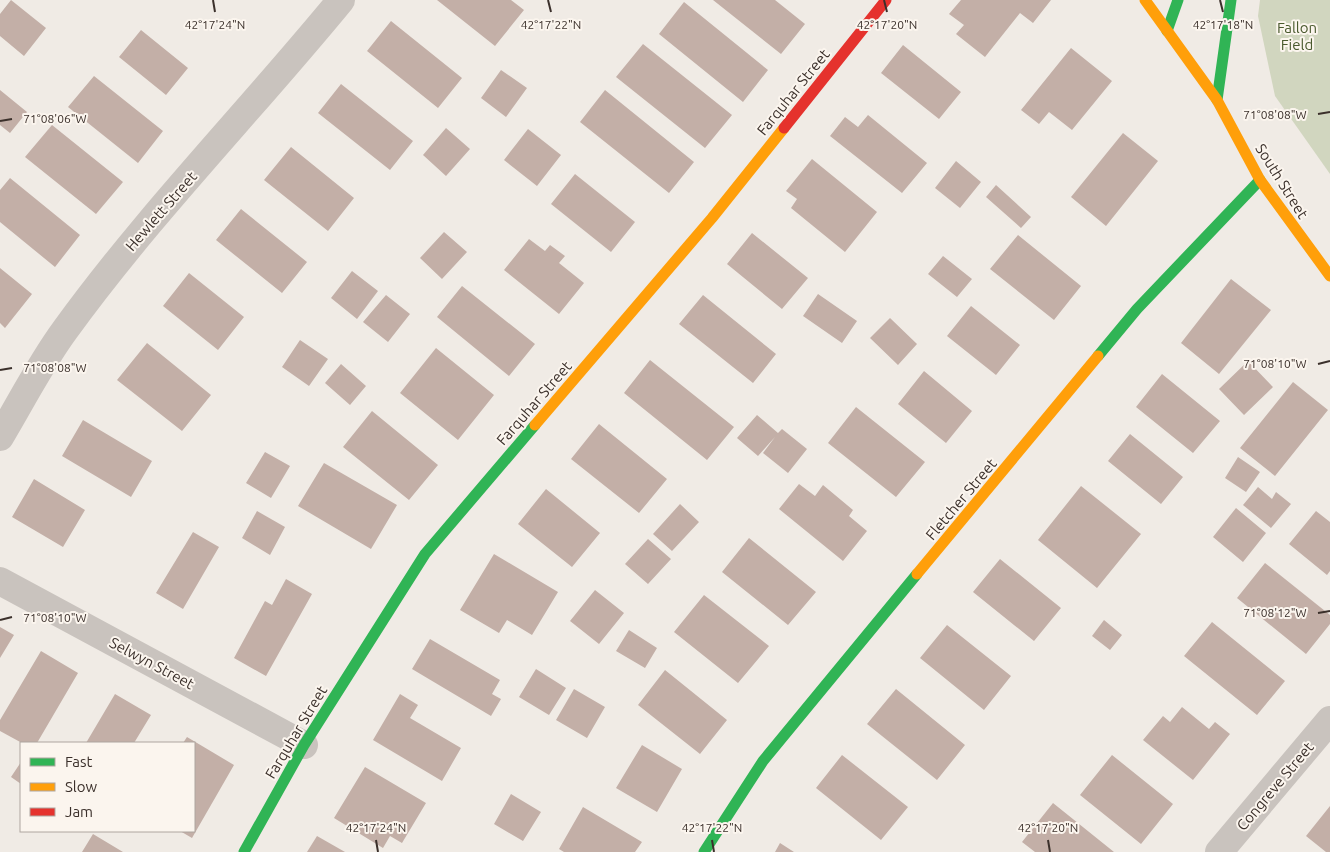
<svg xmlns="http://www.w3.org/2000/svg" width="1330" height="852" font-family="Ubuntu,sans-serif">
	<rect width="100%" height="100%" fill="#f0ebe5"/>
	<!-- green -->
	<path fill="#d1d6bf" d="M1260,0H1330V174L1275,96L1258,16Z"/>
	<!-- building -->
	<path fill="#c3afa7" d="M11,0L46,28L24,56L0,36V14Z
		M437,0H511L524,10L495,46Z
		M713,0H775L805,24L781,54Z
		M961,0H1051L1033,23L1020,13L985,57L956,34L964,25L949,14Z
		M684,2L768,70L743,102L659,34Z
		M391,21L462,78L438,108L367,51Z
		M141,30L188,68L166,95L119,57Z
		M643,44L732,115L705,148L616,77Z
		M903,45L961,92L939,119L881,73Z
		M1071,48L1112,81L1072,130L1049,112L1039,124L1021,110Z
		M501,70L527,88L506,117L481,98Z
		M94,76L163,131L138,163L68,107Z
		M341,84L413,141L390,170L318,113Z
		M0,90L27,112L10,133L0,125Z
		M605,90L694,162L669,193L580,122Z
		M868,115L927,163L902,193L830,136L845,117L858,127Z
		M52,125L123,182L96,214L25,157Z
		M446,128L470,149L446,176L423,155Z
		M528,129L561,155L537,186L504,160Z
		M1123,133L1158,161L1106,226L1071,197Z
		M291,147L354,198L328,231L264,180Z
		M812,159L877,212L845,252L791,208L797,199L786,191Z
		M956,161L981,182L960,208L935,188Z
		M575,174L635,222L611,252L551,204Z
		M10,178L80,235L55,267L0,222V190Z
		M996,185L1031,217L1021,228L986,197Z
		M241,209L307,262L282,293L216,240Z
		M444,232L467,252L442,279L420,258Z
		M752,233L808,278L782,309L727,264Z
		M1018,235L1081,286L1054,320L990,269Z
		M529,239L545,251L550,245L565,256L559,263L584,283L559,314L504,270Z
		M943,256L972,279L957,297L928,274Z
		M0,268L32,294L5,328L0,323Z
		M352,271L378,291L357,319L331,298Z
		M189,273L244,317L218,350L163,306Z
		M1231,279L1271,310L1219,374L1181,343Z
		M462,286L535,344L509,376L437,317Z
		M818,294L857,321L842,343L803,316Z
		M386,295L410,314L388,342L363,322Z
		M703,295L776,354L753,383L679,324Z
		M971,306L1020,345L996,375L947,336Z
		M890,318L917,344L898,365L870,338Z
		M300,340L328,359L309,386L282,367Z
		M147,343L211,395L182,431L117,380Z
		M436,348L494,395L458,440L400,393Z
		M650,360L734,427L707,460L624,393Z
		M1248,361L1273,387L1244,415L1219,389Z
		M341,364L366,386L350,405L325,383Z
		M924,371L972,411L946,443L898,404Z
		M1162,374L1220,421L1193,453L1136,407Z
		M1293,382L1328,410L1275,476L1240,448Z
		M856,407L925,462L896,497L828,443Z
		M372,411L438,465L409,500L343,447Z
		M757,415L778,433L782,429L807,449L788,473L763,453L775,437L758,456L737,438Z
		M83,420L152,461L131,497L62,456Z
		M599,424L667,479L639,513L571,459Z
		M1130,434L1183,477L1161,504L1108,461Z
		M265,452L290,466L271,498L246,483Z
		M1238,457L1260,472L1246,492L1225,478Z
		M324,463L397,505L371,549L298,506Z
		M34,479L85,510L63,547L12,517Z
		M799,484L815,496L823,485L853,510L849,516L867,531L843,561L779,509Z
		M1081,486L1141,534L1097,588L1038,540Z
		M1258,487L1272,499L1276,492L1291,504L1271,528L1243,505Z
		M546,489L600,533L572,567L518,524Z
		M680,504L699,522L672,551L653,534Z
		M1236,508L1266,533L1243,562L1213,537Z
		M257,511L285,527L270,555L242,538Z
		M1316,511L1330,522V571L1327,575L1289,544Z
		M193,532L219,547L183,609L156,593Z
		M749,538L816,592L788,625L722,572Z
		M648,539L671,559L648,584L625,564Z
		M494,554L558,592L532,635L507,620L499,633L460,610Z
		M1000,559L1061,608L1034,641L973,592Z
		M1265,563L1330,615V624L1306,654L1237,598Z
		M286,579L312,594L266,676L234,658L265,601L272,605Z
		M595,590L624,613L599,644L570,621Z
		M704,595L769,646L738,683L674,632Z
		M1104,620L1122,635L1110,650L1092,636Z
		M1212,622L1285,681L1257,715L1184,656Z
		M947,625L1011,676L984,710L920,658Z
		M0,627L14,635L0,658Z
		M629,630L657,648L645,668L616,651Z
		M430,639L500,680L492,694L501,699L491,716L412,669Z
		M41,651L78,673L37,743H22L0,731V720Z
		M536,669L566,688L549,715L519,697Z
		M665,670L727,720L700,754L638,705Z
		M574,689L605,707L587,738L556,720Z
		M896,689L965,745L937,780L867,724Z
		M115,694L151,715L134,743H86Z
		M400,694L418,705L410,718L461,748L442,781L373,740Z
		M1182,707L1209,729L1215,722L1230,734L1193,780L1143,740L1163,716L1170,722Z
		M187,737L234,765L192,838L180,831H194V743H183Z
		M642,745L682,769L657,812L616,788Z
		M842,755L908,807L881,840L816,788Z
		M1112,755L1173,804L1141,844L1080,795Z
		M21,762V784L11,777Z
		M365,767L426,803L402,843L390,836L383,848L334,818Z
		M511,794L541,812L523,841L494,824Z
		M1053,803L1114,852H1035L1022,842Z
		M1330,806V852H1326L1306,836Z
		M583,807L642,842L635,852H564L559,849Z
		M93,834L123,852H82Z
		M317,836L345,852H307Z
		M780,843L794,852H775Z"/>
	<g fill="none" stroke-linecap="round" stroke-linejoin="round">
		<!-- street -->
		<path stroke="#c9c3be" stroke-width="28" d="M0,437C21,402 40,364 65,330C149,214 250,111 341,0
			M0,581L304,745
			M1219,852L1330,720"/>
		<!-- fast -->
		<path stroke="#30b455" stroke-width="11" d="M1167,31L1178,0
			M1217,100L1231,0
			M1098,356L1137,309L1260,180
			M244,852L304,745L425,554L535,425
			M704,852L763,761L917,574"/>
		<!-- slow -->
		<path stroke="#ff9f0a" stroke-width="11" d="M1145,0L1217,100L1260,180L1330,276
			M535,425L712,218L784,128
			M917,574L1098,356"/>
		<!-- jam -->
		<path stroke="#e5322d" stroke-width="11" d="M784,128L886,0"/>
	</g>
	<!-- ticks -->
	<path fill="none" stroke="#3b302b" stroke-width="2" d="M213,0L215,12M548,0L551,12M884,0L887,12M1220,0L1223,12M1318,114L1330,112M0,121L12,119M1318,364L1330,361M0,370L12,368M1318,613L1330,611M0,620L12,617M376,840L378,852M712,840L714,852M1048,840L1050,852"/>
	<g text-anchor="middle" dominant-baseline="central" stroke-width="4" stroke-linejoin="round" paint-order="stroke">
		<!-- park labels -->
		<g font-size="15" fill="#4a5a2e" stroke="#fbf5ee">
			<text x="1297" y="27">Fallon<tspan x="1297" dy="17">Field</tspan></text>
		</g>
		<!-- street labels -->
		<g font-size="15" fill="#3b302b" stroke="#fbf5ee">
			<text transform="translate(793 92) rotate(-51)">Farquhar Street</text>
			<text transform="translate(1282 181) rotate(58)">South Street</text>
			<text transform="translate(161 211) rotate(-49)">Hewlett Street</text>
			<text transform="translate(534 403) rotate(-49)">Farquhar Street</text>
			<text transform="translate(961 499) rotate(-50)">Fletcher Street</text>
			<text transform="translate(152 663) rotate(28)">Selwyn Street</text>
			<text transform="translate(296 732) rotate(-59)">Farquhar Street</text>
			<text transform="translate(1275 786) rotate(-50)">Congreve Street</text>
		</g>
	</g>
	<g font-size="12" text-anchor="middle" fill="#3b302b" stroke="#fbf5ee" stroke-width="4" stroke-linejoin="round" paint-order="stroke">
		<text x="215" y="29">42°17'24"N</text>
		<text x="551" y="29">42°17'22"N</text>
		<text x="887" y="29">42°17'20"N</text>
		<text x="1223" y="29">42°17'18"N</text>
		<text x="1275" y="119">71°08'08"W</text>
		<text x="55" y="123">71°08'06"W</text>
		<text x="1275" y="368">71°08'10"W</text>
		<text x="55" y="372">71°08'08"W</text>
		<text x="1275" y="617">71°08'12"W</text>
		<text x="55" y="622">71°08'10"W</text>
		<text x="376" y="832">42°17'24"N</text>
		<text x="712" y="832">42°17'22"N</text>
		<text x="1048" y="832">42°17'20"N</text>
	</g>
	<!-- legend -->
	<rect x="20" y="742" width="175" height="90" fill="#fbf5ee" stroke="#aea6a0"/>
	<rect x="30" y="758" width="25" height="8" fill="#30b455" stroke="#aea6a0"/>
	<text x="65" y="767" font-size="15" fill="#3b302b">Fast</text>
	<rect x="30" y="783" width="25" height="8" fill="#ff9f0a" stroke="#aea6a0"/>
	<text x="65" y="792" font-size="15" fill="#3b302b">Slow</text>
	<rect x="30" y="808" width="25" height="8" fill="#e5322d" stroke="#aea6a0"/>
	<text x="65" y="817" font-size="15" fill="#3b302b">Jam</text>
</svg>
